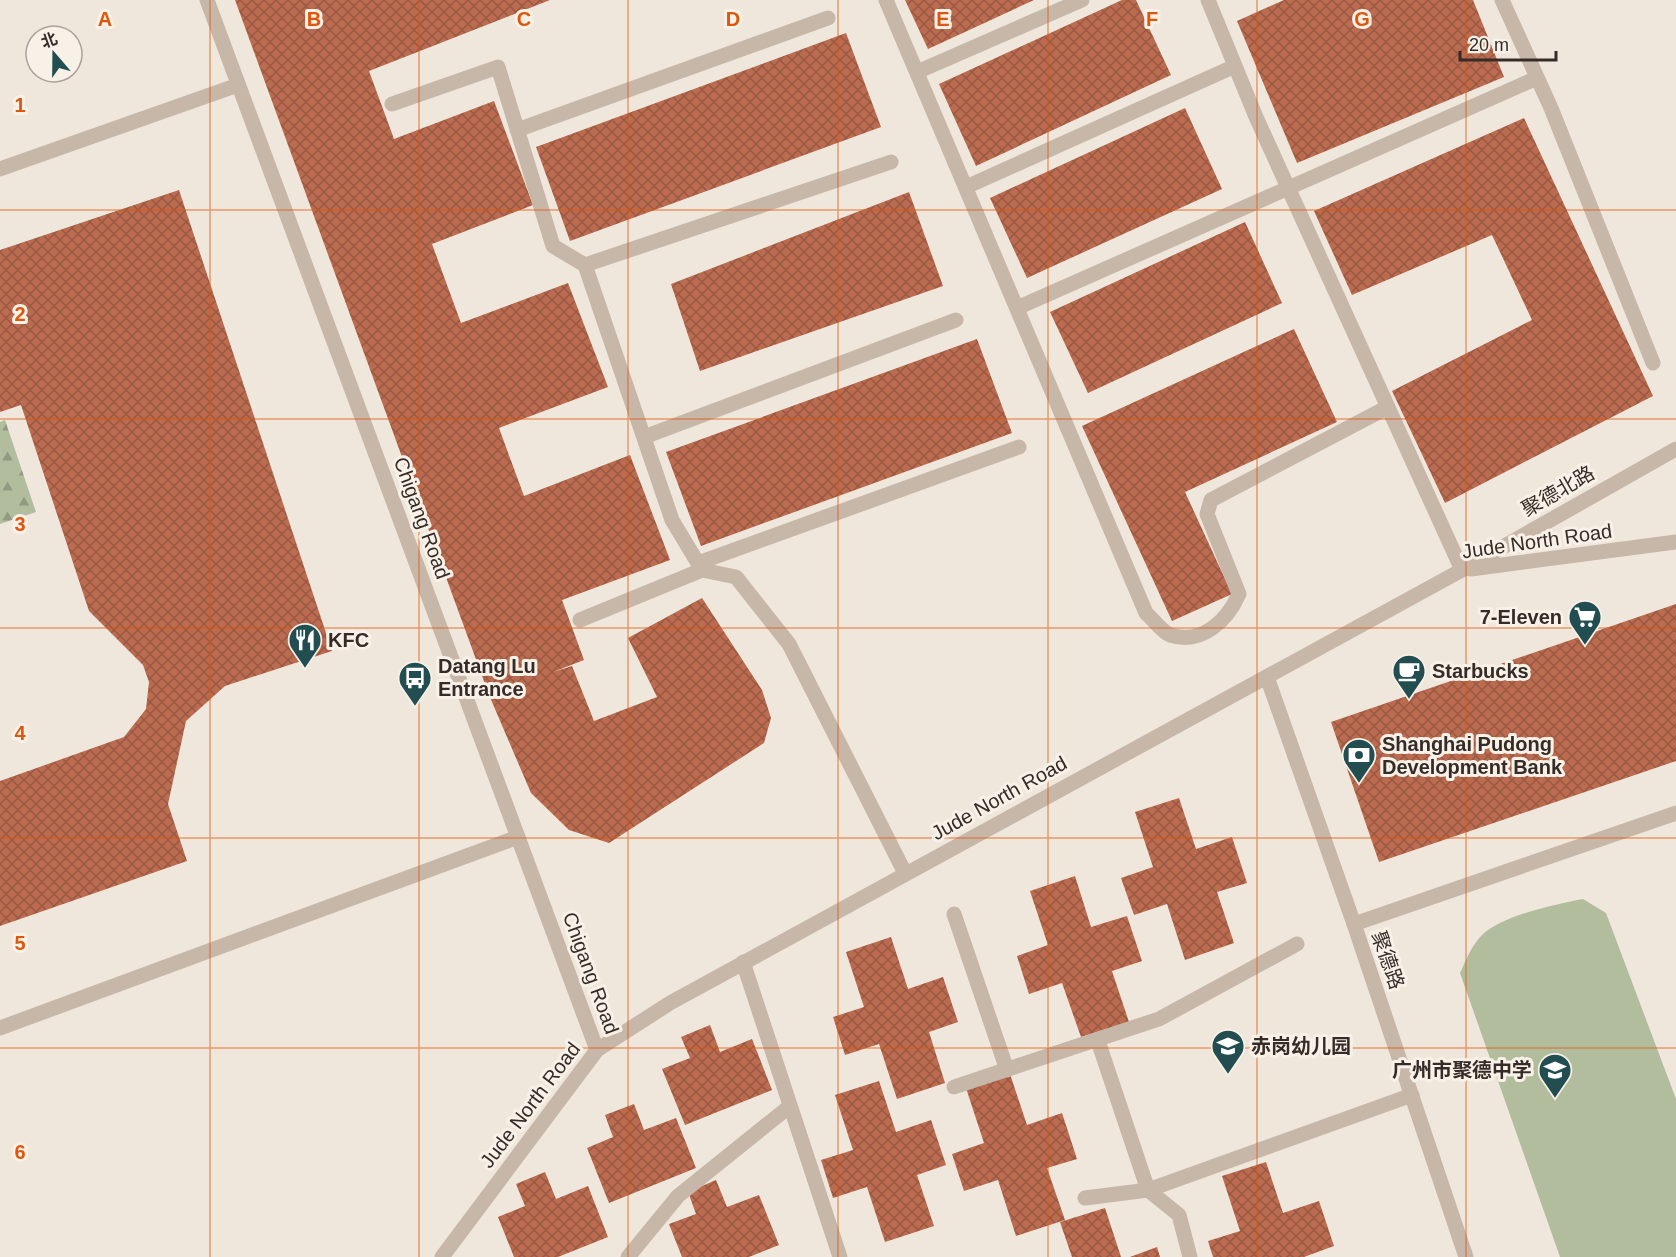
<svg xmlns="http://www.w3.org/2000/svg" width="1676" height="1257" font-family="Helvetica,'Noto Sans SC',sans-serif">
	<defs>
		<pattern id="forest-firs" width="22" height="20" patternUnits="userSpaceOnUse" patternTransform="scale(1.5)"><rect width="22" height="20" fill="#b2bd9e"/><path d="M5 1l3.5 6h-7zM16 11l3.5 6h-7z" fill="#929a81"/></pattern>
		<pattern id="building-cross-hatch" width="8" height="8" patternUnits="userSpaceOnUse" patternTransform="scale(1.5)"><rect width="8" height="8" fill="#bb6b4f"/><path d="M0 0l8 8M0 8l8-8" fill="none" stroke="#995842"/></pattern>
	</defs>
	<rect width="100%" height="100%" fill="#f0e7dc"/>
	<!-- forest -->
	<path fill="url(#forest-firs)" d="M5,420L36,512L0,524V422Z"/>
	<!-- pitch -->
	<path fill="#b2bd9e" d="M1583,899L1606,913L1676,1099V1257H1560L1460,973C1466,960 1471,947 1481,936C1500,916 1556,904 1583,899Z"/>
	<!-- building -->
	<path fill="url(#building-cross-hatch)" d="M235,0H550L369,71L394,139L494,101L533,205L432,244L461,323L568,283L608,387L499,428L524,496L630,455L670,560L562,600L584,660L553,672L572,666L594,721L657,697L628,638L702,598L762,690L771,718L764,743L609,843L569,830L531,793L489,695Z
		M905,0H1034L928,49Z
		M1122,0H1136L1171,75L976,166L939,84Z
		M1284,0H1473L1504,77L1297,163L1237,21Z
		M846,33L881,127L570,241L536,147Z
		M1185,108L1222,189L1027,278L990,198Z
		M1524,118L1653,396L1445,503L1392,391L1532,320L1492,235L1352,295L1314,211Z
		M179,190L332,651L225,686L186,721L168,804L187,861L0,926V781L124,737L146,709L149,682L143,665L89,611L21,405L0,412V250Z
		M909,192L943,286L700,371L671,284Z
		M1245,222L1282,303L1088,393L1050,312Z
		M1294,329L1337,422L1185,492L1232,594L1172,621L1082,426Z
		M977,339L1012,433L701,546L666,452Z
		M1676,604V761L1379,862L1331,722Z
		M1179,798L1196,849L1232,837L1247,883L1217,892L1234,943L1185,960L1167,904L1134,915L1121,878L1153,867L1135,812Z
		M1075,876L1091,927L1127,916L1142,961L1112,971L1129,1022L1081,1037L1062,983L1029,994L1017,956L1048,945L1030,891Z
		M891,937L908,989L943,977L958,1022L929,1032L945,1083L897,1099L879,1044L845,1055L833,1017L864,1007L846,952Z
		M710,1025L720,1052L752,1039L772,1090L685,1125L662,1069L690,1058L681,1037Z
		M1010,1074L1027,1125L1062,1113L1077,1159L1047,1168L1065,1220L1016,1236L998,1180L964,1191L952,1154L984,1143L966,1088Z
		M879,1081L896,1132L931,1120L946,1165L917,1175L934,1226L885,1242L867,1187L833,1198L821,1160L853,1150L835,1095Z
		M634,1104L644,1130L676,1118L696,1168L609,1203L587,1148L613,1137L605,1115Z
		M1266,1162L1283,1213L1319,1201L1334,1246L1304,1257H1213L1208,1241L1240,1231L1222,1176Z
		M545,1172L556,1199L588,1186L608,1237L558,1257H514L498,1217L525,1206L516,1184Z
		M716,1180L727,1207L759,1195L779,1245L749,1257H682L669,1224L696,1214L688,1192Z
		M1105,1208L1121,1257H1072L1060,1222Z
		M1157,1247L1160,1257H1130Z"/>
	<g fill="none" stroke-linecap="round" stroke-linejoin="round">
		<!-- service -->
		<path stroke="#c7b7a9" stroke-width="15" d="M886,0L1146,613C1153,619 1162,632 1170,635C1202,645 1227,621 1239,594L1207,514L1211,500L1388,407
			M1208,0L1256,117L1462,570
			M1502,0L1551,108L1653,363
			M917,72L1082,0
			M392,104L498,67L553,246L585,265L672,520L702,570L736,577L789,644L905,873
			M517,130L828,18
			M0,169L238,85
			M966,187L1235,66
			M585,265L891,162
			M1017,308L1537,78
			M644,437L956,320
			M698,563L1019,447
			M580,620L702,570
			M954,914L1007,1070
			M1354,924L1676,813
			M743,962L840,1257
			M0,1028L518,837
			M1098,1041L1148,1190L1179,1215L1190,1257
			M954,1087L1159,1019L1297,944
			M1085,1198L1148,1190L1412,1095
			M628,1257L678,1196L790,1106"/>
		<!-- tertiary -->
		<path stroke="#c7b7a9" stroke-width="15" d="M207,0L597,1050
			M1471,569L1676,542
			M1267,677L1354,924L1466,1257
			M442,1257L597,1050L670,1003L1462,570L1676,449"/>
	</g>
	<!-- grid -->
	<path fill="none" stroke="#df570d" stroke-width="1.5" stroke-opacity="0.55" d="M210,0V1257M419,0V1257M628,0V1257M838,0V1257M1048,0V1257M1257,0V1257M1466,0V1257M0,210H1676M0,419H1676M0,628H1676M0,838H1676M0,1048H1676"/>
	<!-- icons -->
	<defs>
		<g id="supermarket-pin" transform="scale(1.725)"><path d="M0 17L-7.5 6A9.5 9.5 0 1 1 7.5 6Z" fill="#224e52" stroke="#f8f1e8"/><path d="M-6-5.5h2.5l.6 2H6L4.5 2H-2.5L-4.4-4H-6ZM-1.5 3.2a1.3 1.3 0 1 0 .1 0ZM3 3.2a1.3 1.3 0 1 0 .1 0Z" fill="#fff"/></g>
		<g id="restaurant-pin" transform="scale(1.725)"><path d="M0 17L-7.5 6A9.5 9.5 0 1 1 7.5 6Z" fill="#224e52" stroke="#f8f1e8"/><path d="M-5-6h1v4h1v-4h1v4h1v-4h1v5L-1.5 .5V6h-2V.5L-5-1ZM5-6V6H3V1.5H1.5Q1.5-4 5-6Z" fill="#fff"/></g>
		<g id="cafe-pin" transform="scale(1.725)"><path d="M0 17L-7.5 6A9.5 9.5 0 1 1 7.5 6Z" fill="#224e52" stroke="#f8f1e8"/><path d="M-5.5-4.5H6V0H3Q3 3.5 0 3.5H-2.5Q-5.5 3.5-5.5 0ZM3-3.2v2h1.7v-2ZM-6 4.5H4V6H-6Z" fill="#fff"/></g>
		<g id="bus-pin" transform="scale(1.725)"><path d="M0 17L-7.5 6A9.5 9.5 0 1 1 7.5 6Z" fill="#224e52" stroke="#f8f1e8"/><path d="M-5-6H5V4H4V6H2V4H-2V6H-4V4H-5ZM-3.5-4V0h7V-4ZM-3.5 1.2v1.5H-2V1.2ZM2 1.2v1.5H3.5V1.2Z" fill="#fff"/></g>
		<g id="bank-pin" transform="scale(1.725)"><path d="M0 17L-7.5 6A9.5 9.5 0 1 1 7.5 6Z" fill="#224e52" stroke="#f8f1e8"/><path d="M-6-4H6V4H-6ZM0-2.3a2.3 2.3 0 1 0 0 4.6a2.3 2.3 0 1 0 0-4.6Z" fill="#fff"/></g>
		<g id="school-pin" transform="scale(1.725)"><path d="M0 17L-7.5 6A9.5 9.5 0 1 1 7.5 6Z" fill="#224e52" stroke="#f8f1e8"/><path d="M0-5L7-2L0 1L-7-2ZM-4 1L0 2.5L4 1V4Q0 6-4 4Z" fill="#fff"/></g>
	</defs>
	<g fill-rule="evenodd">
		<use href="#supermarket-pin" x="1585" y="617"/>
		<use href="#restaurant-pin" x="305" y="640"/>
		<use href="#cafe-pin" x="1409" y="671"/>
		<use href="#bus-pin" x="415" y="678"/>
		<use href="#bank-pin" x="1359" y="755"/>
		<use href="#school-pin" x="1228" y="1046"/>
		<use href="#school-pin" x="1555" y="1070"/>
	</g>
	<g text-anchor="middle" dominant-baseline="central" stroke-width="6" stroke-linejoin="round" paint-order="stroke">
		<!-- street labels -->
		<g font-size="20" fill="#352c28" stroke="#f8f1e8">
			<text transform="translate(1558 491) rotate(-30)">聚德北路</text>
			<text transform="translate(422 518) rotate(70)">Chigang Road</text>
			<text transform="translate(1537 541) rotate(-8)">Jude North Road</text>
			<text transform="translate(999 798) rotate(-29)">Jude North Road</text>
			<text transform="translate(1388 960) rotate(71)">聚德路</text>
			<text transform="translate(591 973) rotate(70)">Chigang Road</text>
			<text transform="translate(530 1105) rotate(-53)">Jude North Road</text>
		</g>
		<!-- poi labels -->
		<g font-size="20" font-weight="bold" fill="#352c28" stroke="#f8f1e8" text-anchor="start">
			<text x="1562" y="617" text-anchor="end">7-Eleven</text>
			<text x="328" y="640">KFC</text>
			<text x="438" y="666">Datang Lu<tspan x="438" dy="23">Entrance</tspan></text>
			<text x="1432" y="671">Starbucks</text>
			<text x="1382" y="744">Shanghai Pudong<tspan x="1382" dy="23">Development Bank</tspan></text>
			<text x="1251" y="1046">赤岗幼儿园</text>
			<text x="1532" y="1070" text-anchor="end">广州市聚德中学</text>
		</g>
	</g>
	<g font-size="20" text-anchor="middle" font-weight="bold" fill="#df570d" stroke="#f8f1e8" stroke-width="6" stroke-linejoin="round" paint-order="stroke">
		<text x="105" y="26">A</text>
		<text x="314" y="26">B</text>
		<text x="524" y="26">C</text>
		<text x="733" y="26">D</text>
		<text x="943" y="26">E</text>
		<text x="1152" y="26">F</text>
		<text x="1362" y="26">G</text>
		<text x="20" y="112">1</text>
		<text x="20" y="321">2</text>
		<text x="20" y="531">3</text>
		<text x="20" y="740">4</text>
		<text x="20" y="950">5</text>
		<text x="20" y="1159">6</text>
	</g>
	<!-- north arrow -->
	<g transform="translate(54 54) rotate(340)"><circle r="28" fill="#f8f1e8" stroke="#aaa29b" stroke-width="1.5"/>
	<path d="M0-4.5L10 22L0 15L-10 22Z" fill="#224e52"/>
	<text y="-9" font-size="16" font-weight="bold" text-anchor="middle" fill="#352c28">北</text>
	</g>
	<!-- scale -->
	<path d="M1460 51v9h96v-9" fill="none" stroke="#352c28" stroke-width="3"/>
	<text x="1469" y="51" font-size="18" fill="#352c28" stroke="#f8f1e8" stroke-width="4.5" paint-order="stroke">20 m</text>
</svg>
